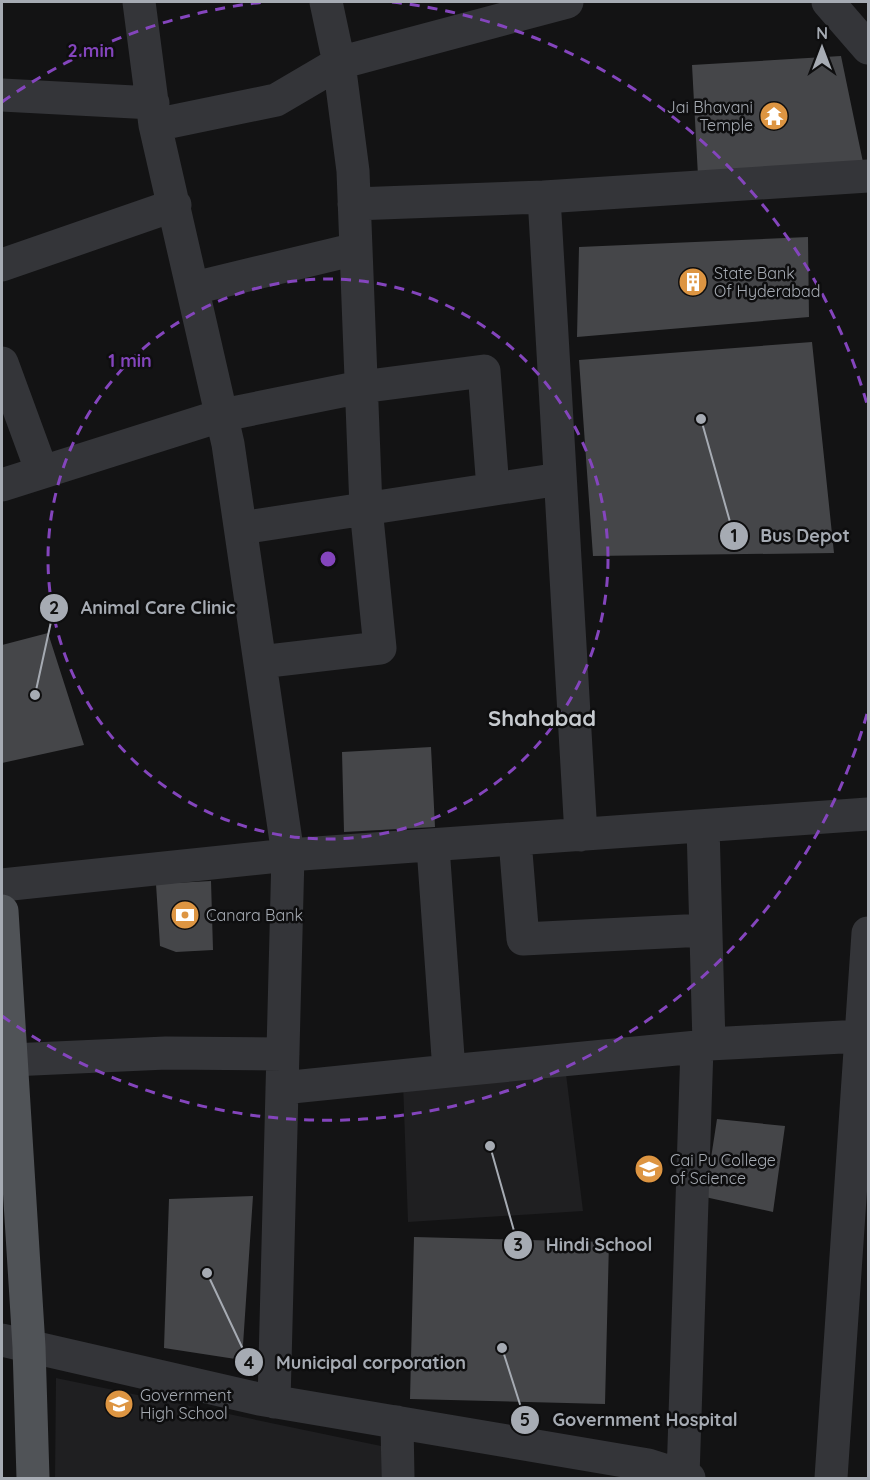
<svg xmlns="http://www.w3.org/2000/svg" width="870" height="1480" font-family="Quicksand,sans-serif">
	<rect width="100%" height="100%" fill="#131314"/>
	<!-- built -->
	<path fill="#1f1f21" d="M565,1066L583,1211L408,1222L403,1082Z
		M56,1378L381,1446V1478H55Z"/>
	<!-- building -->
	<path fill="#454649" d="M841,56L864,167L698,176L692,65Z
		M808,237L809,317L577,337L579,247Z
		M812,342L834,553L593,556L579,360Z
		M48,633L84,745L2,763V645Z
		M431,747L435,827L344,832L342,752Z
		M211,881L213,950L176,952L160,946L156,884Z
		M717,1119L785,1126L773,1212L705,1197Z
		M253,1196L242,1360L164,1348L169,1199Z
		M414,1237L609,1242L605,1404L410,1399Z"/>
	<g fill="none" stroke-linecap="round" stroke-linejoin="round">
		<!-- minor -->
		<path stroke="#343539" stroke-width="33" d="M139,2L155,125L228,444L288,855L274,1402
			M828,2L868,48
			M2,95L153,103
			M155,125L276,100L339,63L567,2
			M354,204L544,197
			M2,265L175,205
			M194,288L356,249
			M2,363L42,472
			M2,485L223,415L361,387L484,371L493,489
			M241,528L560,479
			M260,662L380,648L366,508L353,171L339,63L326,2
			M703,826L709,1044
			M581,835L544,197L868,176
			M515,840L523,939L705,930
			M433,847L449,1071L697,1047
			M2,885L288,855L868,814
			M11,1060L166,1053L283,1054
			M282,1088L449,1071
			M2,1340L259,1399L648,1465L689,1478
			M397,1422L398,1478
			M683,1477L697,1047L709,1044L862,1036
			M831,1478L868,933"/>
		<!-- major -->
		<path stroke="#505357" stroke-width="33" d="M2,911L29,1347L33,1478"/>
	</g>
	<!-- distance rings -->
	<g fill="none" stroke="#8445bd" stroke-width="3" stroke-dasharray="10 8">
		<circle cx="328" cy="559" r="280"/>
		<path d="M867 714A561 561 0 0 1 2 1016M2 102A561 561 0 0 1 264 2M392 2A561 561 0 0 1 867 404"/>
	</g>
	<!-- icons -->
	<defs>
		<g id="temple-disc" transform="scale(1.5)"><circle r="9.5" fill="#dd9542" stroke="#0e0e0f"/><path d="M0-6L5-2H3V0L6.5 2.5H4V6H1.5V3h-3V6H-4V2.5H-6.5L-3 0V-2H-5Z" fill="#fff"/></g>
		<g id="building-disc" transform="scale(1.5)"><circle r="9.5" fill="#dd9542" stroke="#0e0e0f"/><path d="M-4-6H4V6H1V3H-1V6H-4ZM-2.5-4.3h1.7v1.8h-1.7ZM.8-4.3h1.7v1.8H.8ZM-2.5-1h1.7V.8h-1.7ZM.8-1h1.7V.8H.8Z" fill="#fff"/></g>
		<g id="bank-disc" transform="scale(1.5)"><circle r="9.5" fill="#dd9542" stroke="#0e0e0f"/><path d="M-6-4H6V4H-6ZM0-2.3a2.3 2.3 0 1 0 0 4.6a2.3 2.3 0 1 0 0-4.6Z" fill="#fff"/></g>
		<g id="university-disc" transform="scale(1.5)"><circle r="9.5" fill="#dd9542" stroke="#0e0e0f"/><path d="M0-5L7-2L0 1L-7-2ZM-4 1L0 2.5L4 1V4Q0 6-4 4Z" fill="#fff"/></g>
		<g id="school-disc" transform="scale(1.5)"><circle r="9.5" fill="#dd9542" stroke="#0e0e0f"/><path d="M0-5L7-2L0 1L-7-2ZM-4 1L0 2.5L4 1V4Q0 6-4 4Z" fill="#fff"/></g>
	</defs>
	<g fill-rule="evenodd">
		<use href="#temple-disc" x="774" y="116"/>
		<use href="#building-disc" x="693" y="282"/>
		<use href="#bank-disc" x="185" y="915"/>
		<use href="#university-disc" x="649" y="1169"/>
		<use href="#school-disc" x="119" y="1404"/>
	</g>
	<g text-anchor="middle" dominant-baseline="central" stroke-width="5" stroke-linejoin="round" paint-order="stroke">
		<!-- poi labels -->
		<g font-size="16" fill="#a6abb3" stroke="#0e0e0f" text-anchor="start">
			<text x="753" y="107" text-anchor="end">Jai Bhavani<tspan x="753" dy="18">Temple</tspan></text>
			<text x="714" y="273">State Bank<tspan x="714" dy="18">Of Hyderabad</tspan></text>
			<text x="206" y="915">Canara Bank</text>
			<text x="670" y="1160">Cai Pu College<tspan x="670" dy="18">of Science</tspan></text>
			<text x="140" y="1395">Government<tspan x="140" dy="18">High School</tspan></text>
		</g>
		<!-- district labels -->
		<g font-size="22" font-weight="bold" fill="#c6cacf" stroke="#0e0e0f">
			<text x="542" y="718">Shahabad</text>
		</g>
	</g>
	<circle cx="328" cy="559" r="9" fill="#8445bd" stroke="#0e0e0f" stroke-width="3"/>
	<g font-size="18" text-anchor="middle" font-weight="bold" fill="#8445bd" stroke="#0e0e0f" stroke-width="5" stroke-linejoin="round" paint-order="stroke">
		<text x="91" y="57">2 min</text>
		<text x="130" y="367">1 min</text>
	</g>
	<!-- callouts -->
	<path fill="none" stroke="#a6abb3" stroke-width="2" d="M701 419L734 536M35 695L54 608M490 1146L518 1245M207 1273L249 1362M502 1348L525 1420"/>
	<g fill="#a6abb3" stroke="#0e0e0f" stroke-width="2">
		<circle cx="701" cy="419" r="6"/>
		<circle cx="35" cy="695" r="6"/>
		<circle cx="490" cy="1146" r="6"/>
		<circle cx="207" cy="1273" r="6"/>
		<circle cx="502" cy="1348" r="6"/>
		<circle cx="734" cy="536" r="15"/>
		<circle cx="54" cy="608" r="15"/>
		<circle cx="518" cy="1245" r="15"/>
		<circle cx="249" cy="1362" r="15"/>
		<circle cx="525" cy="1420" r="15"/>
	</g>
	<g font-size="18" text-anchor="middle" font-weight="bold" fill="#111">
		<text x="734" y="542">1</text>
		<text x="54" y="614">2</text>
		<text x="518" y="1251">3</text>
		<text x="249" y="1369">4</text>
		<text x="525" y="1426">5</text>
	</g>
	<g font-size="18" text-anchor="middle" font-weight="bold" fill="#a6abb3" stroke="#0e0e0f" stroke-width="5" stroke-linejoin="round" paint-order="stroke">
		<text x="805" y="542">Bus Depot</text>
		<text x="158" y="614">Animal Care Clinic</text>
		<text x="599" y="1251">Hindi School</text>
		<text x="371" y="1369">Municipal corporation</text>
		<text x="645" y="1426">Government Hospital</text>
	</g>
	<!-- border -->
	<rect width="870" height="1480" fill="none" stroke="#a6abb3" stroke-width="6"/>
	<!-- north arrow -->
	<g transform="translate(822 48)" stroke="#0e0e0f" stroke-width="4.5" paint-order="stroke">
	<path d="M0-4.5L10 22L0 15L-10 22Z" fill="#a6abb3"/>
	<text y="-9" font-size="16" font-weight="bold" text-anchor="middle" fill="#a6abb3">N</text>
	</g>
</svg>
